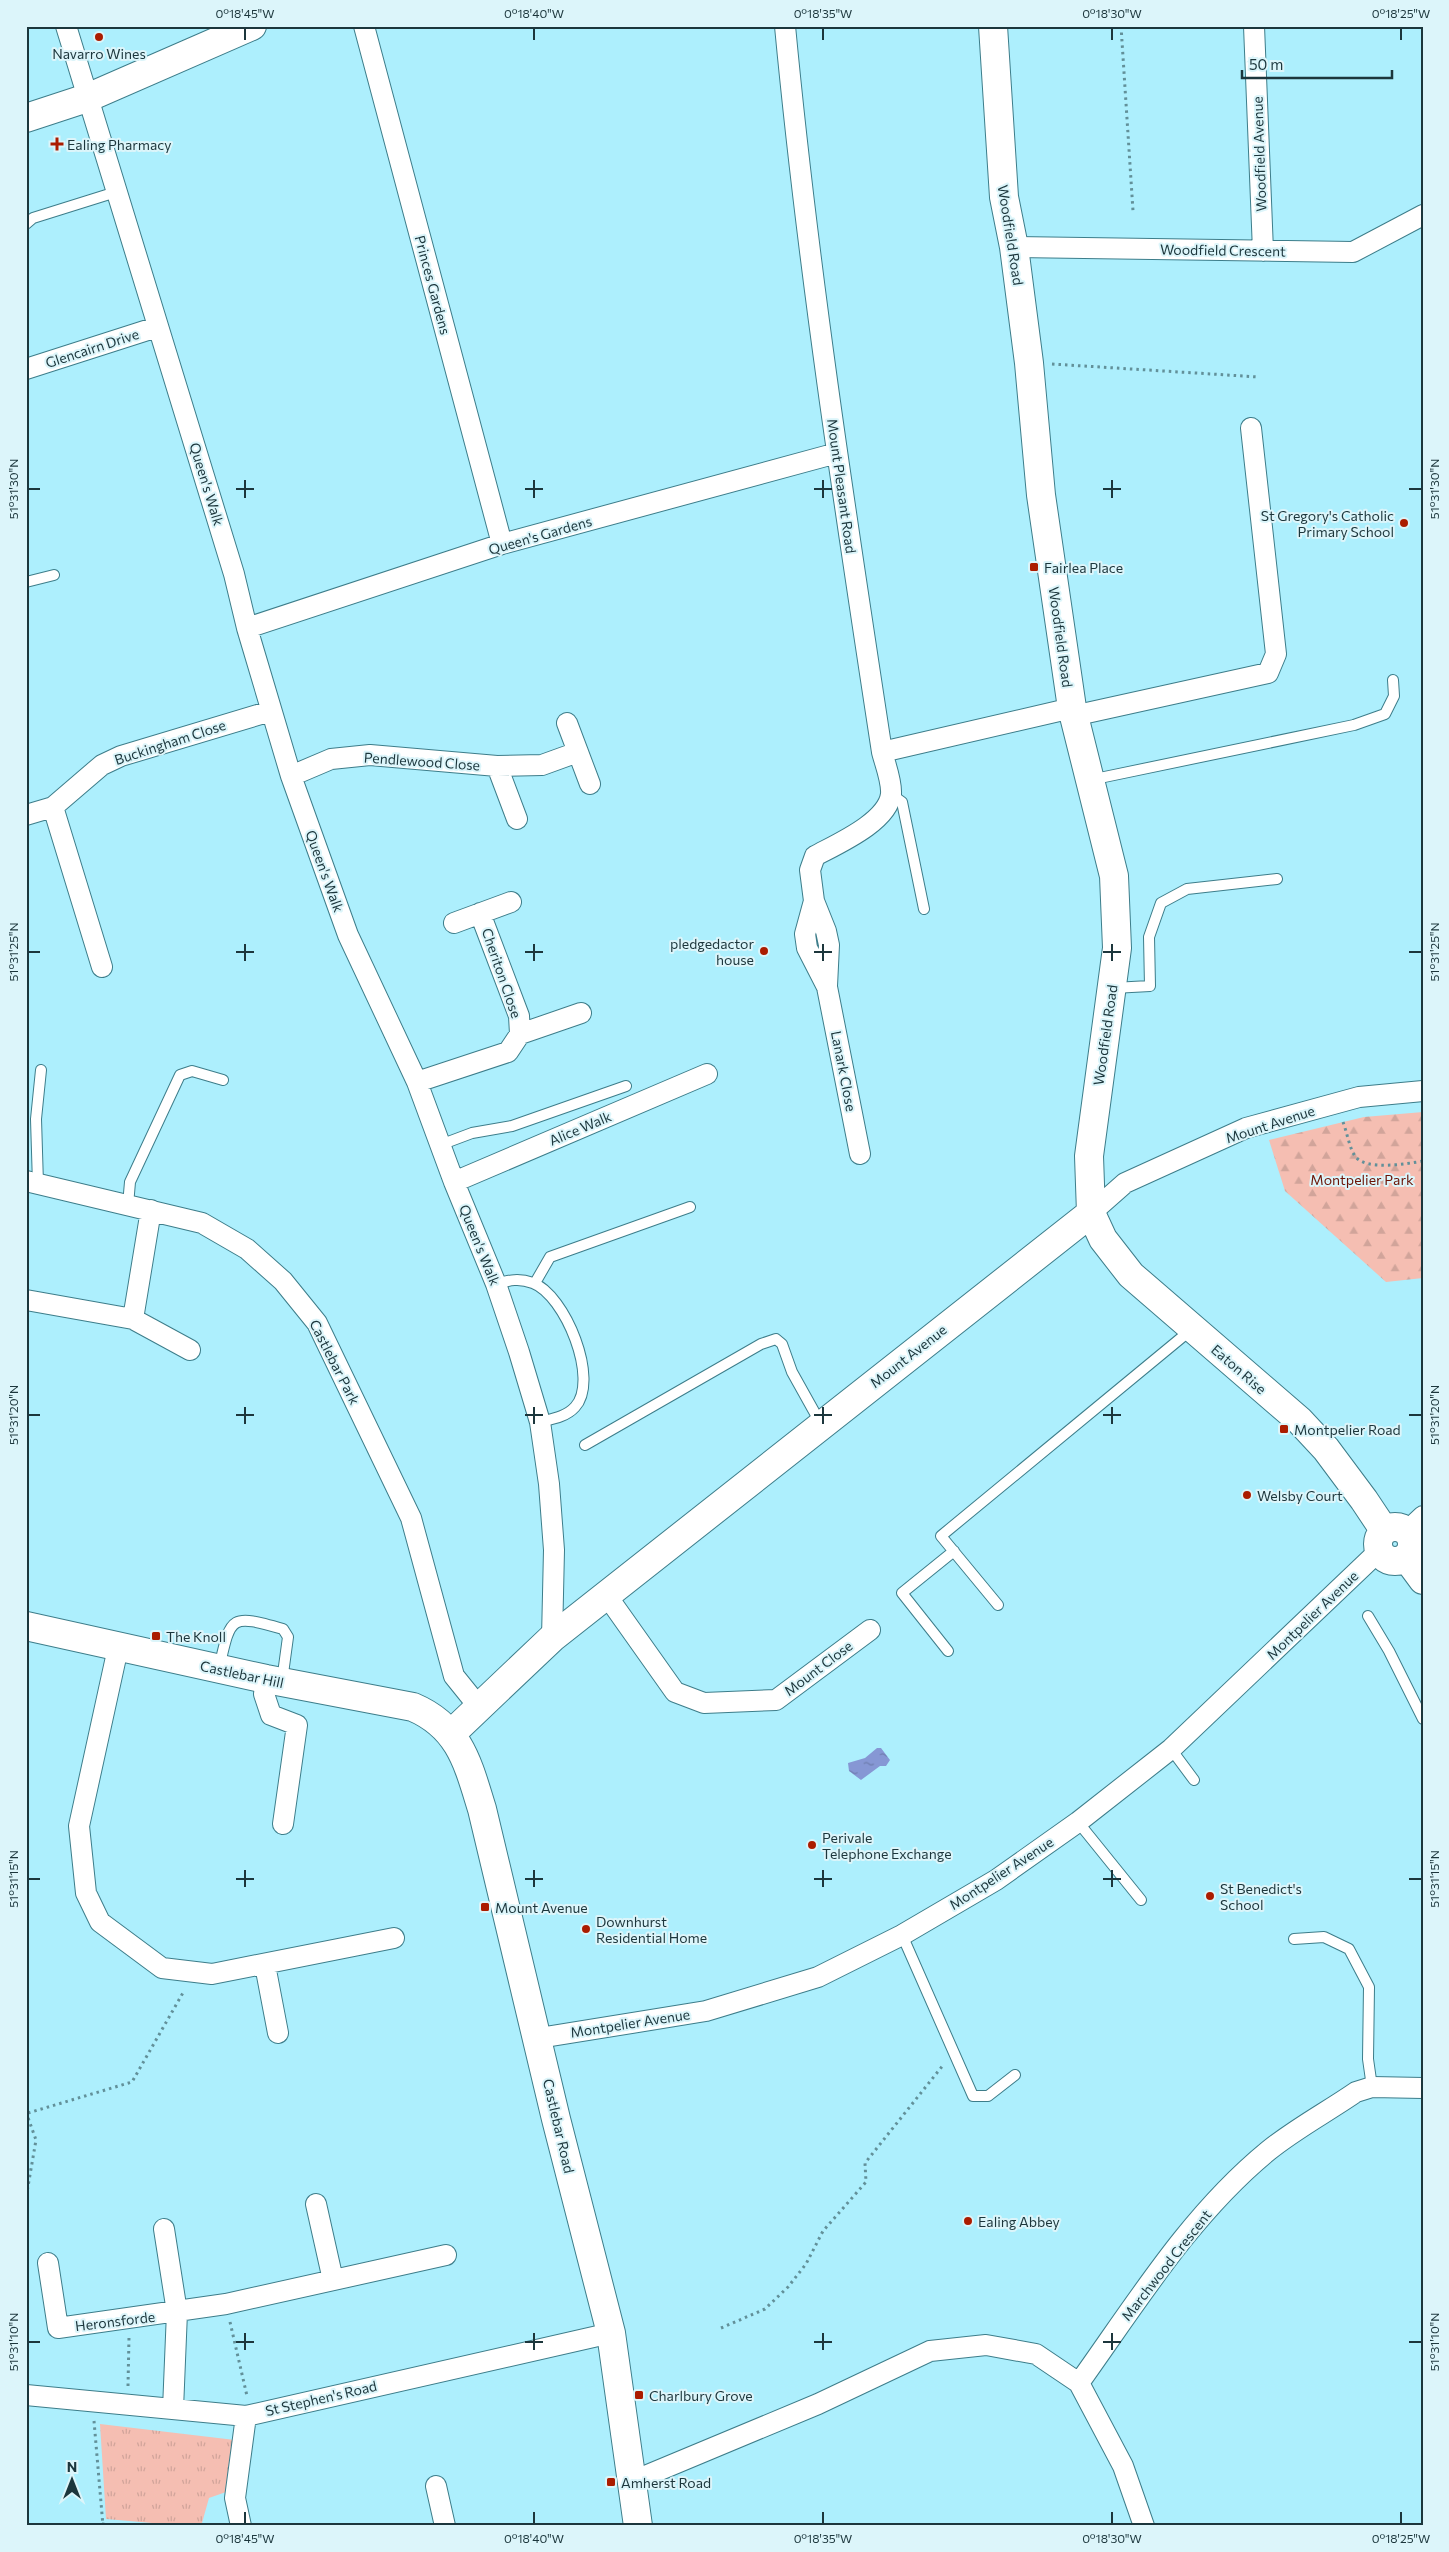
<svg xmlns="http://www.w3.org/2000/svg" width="1449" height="2552" font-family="Commissioner,sans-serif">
	<defs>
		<pattern id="grass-tufts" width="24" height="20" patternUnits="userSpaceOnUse" patternTransform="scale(1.25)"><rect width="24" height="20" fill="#f5beb2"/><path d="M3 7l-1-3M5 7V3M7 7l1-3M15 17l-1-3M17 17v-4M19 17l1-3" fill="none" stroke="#d1a49a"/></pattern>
		<pattern id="forest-firs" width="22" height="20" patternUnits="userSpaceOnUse" patternTransform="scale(1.25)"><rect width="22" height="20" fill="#f5beb2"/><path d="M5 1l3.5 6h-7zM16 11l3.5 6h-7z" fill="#d1a49a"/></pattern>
		<pattern id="water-ripples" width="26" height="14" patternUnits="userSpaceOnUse" patternTransform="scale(1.25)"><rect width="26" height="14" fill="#8697d4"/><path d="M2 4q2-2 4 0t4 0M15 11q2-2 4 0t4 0" fill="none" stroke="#6d7cad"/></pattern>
	</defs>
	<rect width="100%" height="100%" fill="#adeffd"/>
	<!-- grass -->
	<path fill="url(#grass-tufts)" d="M100,2424L235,2440L226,2492L209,2498L202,2523L175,2525L106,2519Z"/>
	<!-- forest -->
	<path fill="url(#forest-firs)" d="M1423,1112V1278L1386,1282L1285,1191L1269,1140L1364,1117Z"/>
	<!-- water -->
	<path fill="url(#water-ripples)" d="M877,1748H881L890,1760L886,1766H880L861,1780L849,1771L848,1763L865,1758Z"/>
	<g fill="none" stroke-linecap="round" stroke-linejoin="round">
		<!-- lane casing -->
		<g stroke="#3d7d8a" stroke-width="12">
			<path id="lane" d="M26,224L33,218L116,192
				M26,582L54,575
				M1090,780L1354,725L1385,714L1394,696L1393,680
				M891,794L902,802L924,909
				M1113,988L1150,986L1149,937L1161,903L1187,889L1277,879
				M440,1145L472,1133L512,1126L626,1086
				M38,1184L36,1119L41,1070
				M128,1205L130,1182L180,1075L192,1071L223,1080
				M535,1283L550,1257L690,1207
				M496,1284C510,1280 519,1278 533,1283C565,1295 600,1380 575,1407C566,1417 552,1419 540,1422
				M585,1445L761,1344L776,1339L782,1344L792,1372L821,1424
				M998,1605L941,1536L1192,1329
				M1368,1616L1389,1651L1423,1719
				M948,1651L902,1593L954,1551
				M219,1668C231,1615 230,1614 283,1629L288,1637L282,1681
				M1171,1749L1194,1780
				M1078,1822L1141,1900
				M902,1935L973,2096H988L1015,2075
				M1294,1939L1324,1937L1349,1949L1369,1987L1368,2059L1372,2087"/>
		</g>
		<!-- street casing -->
		<g stroke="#3d7d8a" stroke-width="22">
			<path id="street" d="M66,26L234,574L247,628L291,776L348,935L417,1082L454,1182L496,1284L519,1352L540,1422L549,1484L554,1550L552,1638
				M364,26L502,544
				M785,26C808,269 845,510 882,752L1072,708
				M1254,26L1263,251
				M1014,247L1353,252L1423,215
				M26,369L157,327
				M247,628L502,544L837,453
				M1073,716L1268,673L1276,654L1251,428
				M567,723L590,784
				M497,766L517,819
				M291,776L331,759L370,755L497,766L542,765L578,752
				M53,807L102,967
				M26,815L53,807L102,765L121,756L271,711
				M814,901L826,931L829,945L827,986
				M454,923L511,902
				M520,1034L581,1013
				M417,1082L508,1052L520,1034L519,1016L480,913
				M860,1154L827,987L807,948L805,934L814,901L810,870L815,856C837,844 888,822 891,794C892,781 885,764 882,752
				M26,1181L202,1223L247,1249L283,1281L317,1323L411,1518L454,1676L479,1707
				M454,1182L707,1074
				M1091,1213L1125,1183L1246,1128L1359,1097L1423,1091
				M26,1300L133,1319L190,1350
				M133,1319L151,1210
				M1407,1531L1423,1516
				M607,1596L675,1692L704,1703L776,1700L870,1630
				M118,1648L79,1826L86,1893L100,1922L162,1968L212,1974L394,1938
				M266,1679L264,1694L271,1715L297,1725L283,1824
				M265,1965L278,2033
				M539,2038L706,2011L818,1977L902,1935L996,1880L1078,1822L1171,1749L1379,1551
				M316,2204L333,2280
				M164,2229L177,2312L173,2409
				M48,2263L58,2328L226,2304L446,2255
				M1079,2383C1137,2302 1190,2215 1268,2151C1295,2129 1327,2112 1356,2092L1372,2087L1423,2088
				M26,2395L246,2416L611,2333
				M631,2482L818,2404L930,2351L986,2345L1036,2354L1079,2383L1123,2466L1144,2526
				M436,2486L445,2526
				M241,2526L235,2498L246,2416"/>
		</g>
		<!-- secondary casing -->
		<g stroke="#3d7d8a" stroke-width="30">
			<path id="secondary" d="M993,26L1004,197L1014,247L1029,363L1041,495L1072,708L1114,876L1117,948L1089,1156L1091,1213L1103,1239L1131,1275L1299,1420L1326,1449L1364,1500L1384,1530
				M26,118L87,98L252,26
				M1378 1544a17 17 0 1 1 34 0a17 17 0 1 1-34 0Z
				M1406,1557L1423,1580
				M26,1626L266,1679L413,1707C460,1727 468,1764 482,1809L556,2119L611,2333L638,2526
				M452,1733L552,1638L1091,1213"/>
		</g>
		<!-- path -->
		<path stroke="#629099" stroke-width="3" stroke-dasharray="2.5 4" stroke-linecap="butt" d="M1121,26L1133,211
			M1052,364L1259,377
			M1343,1122C1347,1132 1349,1147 1355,1156C1365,1171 1406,1164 1423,1161
			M26,2112L36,2140L26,2198
			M28,2113L132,2082L184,1991
			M230,2322L247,2396
			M721,2328L765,2309L788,2287L806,2264L823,2231L866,2182L865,2163L944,2064
			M128,2386L129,2337
			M94,2421L103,2526
			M102,2524L135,2526"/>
		<!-- lane -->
		<use href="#lane" stroke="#fff" stroke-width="10"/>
		<!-- street -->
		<use href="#street" stroke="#fff" stroke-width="20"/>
		<!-- secondary -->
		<use href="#secondary" stroke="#fff" stroke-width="28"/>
	</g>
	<!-- ticks -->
	<path fill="none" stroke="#1c363c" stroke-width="2" d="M245,28V40M534,28V40M823,28V40M1112,28V40M1401,28V40M245,480V498M534,480V498M823,480V498M1112,480V498M28,489H40M236,489H254M525,489H543M814,489H832M1103,489H1121M1409,489H1422M245,944V961M534,944V961M823,944V961M1112,944V961M28,952H40M236,952H254M525,952H543M814,952H832M1103,952H1121M1409,952H1422M245,1407V1424M534,1407V1424M823,1407V1424M1112,1407V1424M28,1415H40M236,1415H254M525,1415H543M814,1415H832M1103,1415H1121M1409,1415H1422M245,1870V1887M534,1870V1887M823,1870V1887M1112,1870V1887M28,1879H40M236,1879H254M525,1879H543M814,1879H832M1103,1879H1121M1409,1879H1422M245,2333V2350M534,2333V2350M823,2333V2350M1112,2333V2350M28,2342H40M236,2342H254M525,2342H543M814,2342H832M1103,2342H1121M1409,2342H1422M245,2512V2524M534,2512V2524M823,2512V2524M1112,2512V2524M1401,2512V2524"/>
	<!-- markers -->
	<g fill="#ab1c00" stroke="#dcf5fa" stroke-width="2">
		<circle cx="99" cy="37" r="5"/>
		<path d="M54.5 136.5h5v5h5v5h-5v5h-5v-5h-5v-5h5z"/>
		<circle cx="1404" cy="523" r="5"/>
		<rect x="1029" y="562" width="10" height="10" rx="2.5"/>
		<circle cx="764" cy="951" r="5"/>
		<rect x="1279" y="1424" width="10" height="10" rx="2.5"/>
		<circle cx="1247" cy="1495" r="5"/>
		<rect x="151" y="1631" width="10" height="10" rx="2.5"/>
		<circle cx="812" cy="1845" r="5"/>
		<circle cx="1210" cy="1896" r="5"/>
		<rect x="480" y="1902" width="10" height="10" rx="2.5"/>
		<circle cx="586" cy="1929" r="5"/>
		<circle cx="968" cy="2221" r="5"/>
		<rect x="634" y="2390" width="10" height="10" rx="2.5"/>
		<rect x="606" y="2477" width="10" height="10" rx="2.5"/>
	</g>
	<g text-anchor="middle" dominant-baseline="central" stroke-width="4" stroke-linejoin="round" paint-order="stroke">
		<!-- poi labels -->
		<g font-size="14" fill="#1c363c" stroke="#dcf5fa" text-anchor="start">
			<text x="99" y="53" text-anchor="middle">Navarro Wines</text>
			<text x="67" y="144">Ealing Pharmacy</text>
			<text x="1394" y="515" text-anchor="end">St Gregory's Catholic<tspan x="1394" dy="16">Primary School</tspan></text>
			<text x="1044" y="567">Fairlea Place</text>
			<text x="754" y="943" text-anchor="end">pledgedactor<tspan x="754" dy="16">house</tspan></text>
			<text x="1294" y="1429">Montpelier Road</text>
			<text x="1257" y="1495">Welsby Court</text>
			<text x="166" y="1636">The Knoll</text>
			<text x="822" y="1837">Perivale<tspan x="822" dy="16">Telephone Exchange</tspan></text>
			<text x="1220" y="1888">St Benedict's<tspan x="1220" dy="16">School</tspan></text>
			<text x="495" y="1907">Mount Avenue</text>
			<text x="596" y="1921">Downhurst<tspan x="596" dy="16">Residential Home</tspan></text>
			<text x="978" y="2221">Ealing Abbey</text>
			<text x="649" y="2395">Charlbury Grove</text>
			<text x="621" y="2482">Amherst Road</text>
		</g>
		<!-- street labels -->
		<g font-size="14" fill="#1c363c" stroke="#dcf5fa">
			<text transform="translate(1259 154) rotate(-92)">Woodfield Avenue</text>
			<text transform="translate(1011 235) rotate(81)">Woodfield Road</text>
			<text transform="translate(1223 250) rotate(1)">Woodfield Crescent</text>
			<text transform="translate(433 285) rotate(75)">Princes Gardens</text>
			<text transform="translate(92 348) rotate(-18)">Glencairn Drive</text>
			<text transform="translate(207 484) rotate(73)">Queen's Walk</text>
			<text transform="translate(842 486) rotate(82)">Mount Pleasant Road</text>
			<text transform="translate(540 535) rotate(-16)">Queen's Gardens</text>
			<text transform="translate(1061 637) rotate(82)">Woodfield Road</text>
			<text transform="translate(170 742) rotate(-18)">Buckingham Close</text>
			<text transform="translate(422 761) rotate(4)">Pendlewood Close</text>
			<text transform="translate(325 871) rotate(70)">Queen's Walk</text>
			<text transform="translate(502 973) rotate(71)">Cheriton Close</text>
			<text transform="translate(1105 1035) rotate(-82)">Woodfield Road</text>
			<text transform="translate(844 1071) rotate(79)">Lanark Close</text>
			<text transform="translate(1270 1124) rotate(-18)">Mount Avenue</text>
			<text transform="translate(580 1128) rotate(-23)">Alice Walk</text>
			<text transform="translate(480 1245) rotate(68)">Queen's Walk</text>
			<text transform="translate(908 1356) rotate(-38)">Mount Avenue</text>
			<text transform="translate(335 1362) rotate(63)">Castlebar Park</text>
			<text transform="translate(1239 1369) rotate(41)">Eaton Rise</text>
			<text transform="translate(1312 1615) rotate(-44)">Montpelier Avenue</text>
			<text transform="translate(818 1668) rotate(-37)">Mount Close</text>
			<text transform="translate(242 1674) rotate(12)">Castlebar Hill</text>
			<text transform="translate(1001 1873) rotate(-33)">Montpelier Avenue</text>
			<text transform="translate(630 2023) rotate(-9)">Montpelier Avenue</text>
			<text transform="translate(559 2126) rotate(77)">Castlebar Road</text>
			<text transform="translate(1166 2265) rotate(-52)">Marchwood Crescent</text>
			<text transform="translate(115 2321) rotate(-7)">Heronsforde</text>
			<text transform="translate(321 2398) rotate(-13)">St Stephen's Road</text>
		</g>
		<!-- park labels -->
		<g font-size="14" fill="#6b1305" stroke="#dcf5fa">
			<text x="1362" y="1179">Montpelier Park</text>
		</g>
	</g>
	<!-- border -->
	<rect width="1449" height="2552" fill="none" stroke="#dcf5fa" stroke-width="55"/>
	<!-- north arrow -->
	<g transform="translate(72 2480)" stroke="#dcf5fa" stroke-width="4" paint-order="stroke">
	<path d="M0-4L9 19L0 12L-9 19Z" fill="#1c363c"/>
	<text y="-8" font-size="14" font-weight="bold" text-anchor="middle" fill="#1c363c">N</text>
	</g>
	<!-- scale -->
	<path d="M1242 70v8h150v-8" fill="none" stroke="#1c363c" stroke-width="2.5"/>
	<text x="1249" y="70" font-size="15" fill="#1c363c" stroke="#dcf5fa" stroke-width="4" paint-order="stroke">50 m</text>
	<rect x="28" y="28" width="1394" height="2496" fill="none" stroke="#1c363c" stroke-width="2"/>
	<g font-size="12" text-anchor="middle" fill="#1c363c">
		<text x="245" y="18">0°18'45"W</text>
		<text x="534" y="18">0°18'40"W</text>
		<text x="823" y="18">0°18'35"W</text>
		<text x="1112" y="18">0°18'30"W</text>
		<text x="1401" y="18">0°18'25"W</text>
		<text transform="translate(14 489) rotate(-90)" y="4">51°31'30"N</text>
		<text transform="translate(1435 489) rotate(-90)" y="4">51°31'30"N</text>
		<text transform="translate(14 952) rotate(-90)" y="4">51°31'25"N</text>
		<text transform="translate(1435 952) rotate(-90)" y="4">51°31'25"N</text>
		<text transform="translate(14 1415) rotate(-90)" y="4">51°31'20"N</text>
		<text transform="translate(1435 1415) rotate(-90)" y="4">51°31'20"N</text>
		<text transform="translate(14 1879) rotate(-90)" y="4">51°31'15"N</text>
		<text transform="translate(1435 1879) rotate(-90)" y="4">51°31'15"N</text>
		<text transform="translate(14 2342) rotate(-90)" y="4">51°31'10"N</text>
		<text transform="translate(1435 2342) rotate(-90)" y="4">51°31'10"N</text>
		<text x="245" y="2543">0°18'45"W</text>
		<text x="534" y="2543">0°18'40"W</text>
		<text x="823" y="2543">0°18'35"W</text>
		<text x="1112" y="2543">0°18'30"W</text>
		<text x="1401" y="2543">0°18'25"W</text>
	</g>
</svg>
